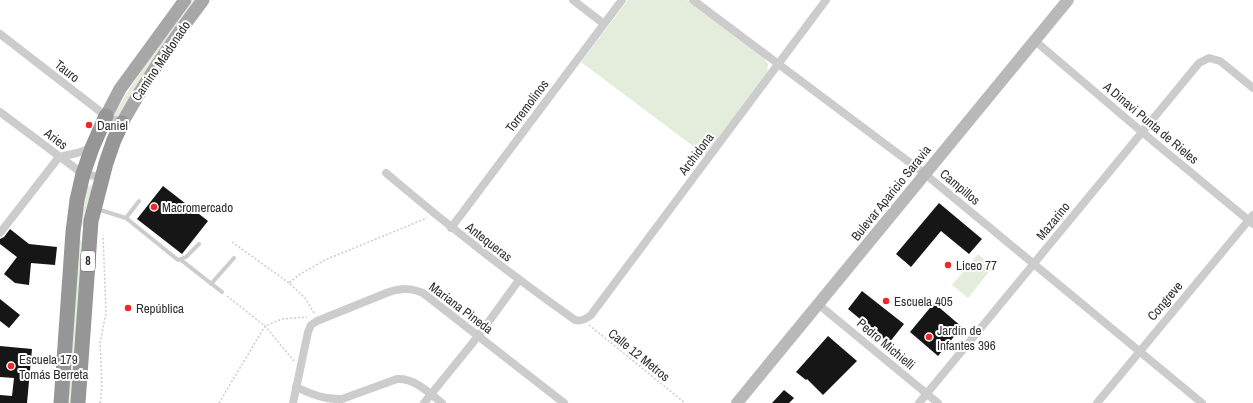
<svg xmlns="http://www.w3.org/2000/svg" width="1253" height="403" font-family="'Archivo Narrow',sans-serif">
	<rect width="100%" height="100%" fill="#fff"/>
	<!-- green -->
	<path fill="#e4eddc" d="M193,0H197C170,38 141,75 119,116L116,117L114,114L141,71Z
		M628,0H687L763,57L768,64L767,74L706,155L689,143L581,62Z
		M91,185L92,186L86,226L80,225L87,187Z
		M81,240L82,241L73,403H67L79,241Z
		M978,254L993,267L968,298L952,285Z"/>
	<!-- building -->
	<path fill="#161616" d="M163,186L208,221L182,254L137,219Z
		M939,203L982,239L969,254L941,231L911,267L896,254Z
		M10,229L29,244L57,247L55,265L31,263L29,285L15,283L4,274L17,257L0,244V239L4,237Z
		M862,291L904,324L889,343L848,309Z
		M0,299L20,315L9,328L0,321Z
		M934,303L962,327L938,356L910,332Z
		M828,336L857,361L823,395L807,379L806,380L796,372Z
		M0,346L32,349L27,403H0V395L12,396L14,378L0,377Z
		M784,390L794,398L789,403H772Z"/>
	<g fill="none" stroke-linecap="round" stroke-linejoin="round">
		<!-- path -->
		<path stroke="#ccc" stroke-width="1.5" stroke-dasharray="2 2" stroke-linecap="butt" d="M232,242L289,283
			M227,296L265,326L294,361
			M314,313L305,298L289,283L299,275L325,260L427,218
			M589,325L685,403
			M100,403L102,386L100,343L106,313L103,235
			M219,403L265,326L282,319L307,317"/>
		<!-- lane -->
		<path stroke="#ccc" stroke-width="4" d="M97,209L126,218L178,260L186,257L199,244
			M126,218L139,201
			M181,260L222,292
			M211,284L234,258"/>
		<!-- street -->
		<path stroke="#ccc" stroke-width="8" d="M573,0L604,24
			M693,0L925,174L1202,403
			M0,34L106,116L122,123
			M1034,40L1142,132L1253,224
			M0,112L83,174L102,177
			M386,173C447,225 510,274 575,320C581,322 586,319 591,315L826,0
			M451,228L622,0
			M0,233L59,157L77,153L92,148
			M818,304L938,403
			M296,387C311,394 325,400 342,399L397,379C415,378 429,393 442,403
			M293,403L308,332L311,325L317,321L389,292C402,288 411,288 423,293L564,403
			M424,403L479,335L519,280
			M919,403L1199,63L1209,58L1220,61L1253,88
			M1097,403L1253,215"/>
		<!-- secondary -->
		<path stroke="#b9b9b9" stroke-width="12" d="M737,403L1068,0"/>
		<!-- primary -->
		<path stroke="#a7a7a7" stroke-width="13" d="M106,116L120,89L185,0
			M122,123C146,80 173,39 203,0"/>
		<!-- highway -->
		<path stroke="#969696" stroke-width="15" d="M61,403L73,232L77,200L83,174L92,148L106,116
			M78,403L91,221L106,163L114,140L122,123"/>
	</g>
	<!-- markers -->
	<g fill="#f02729" stroke="#fff" stroke-width="1.5">
		<circle cx="89" cy="125" r="4"/>
		<circle cx="154" cy="207" r="4"/>
		<circle cx="948" cy="265" r="4"/>
		<circle cx="886" cy="301" r="4"/>
		<circle cx="128" cy="308" r="4"/>
		<circle cx="929" cy="337" r="4"/>
		<circle cx="11" cy="366" r="4"/>
	</g>
	<g text-anchor="middle" dominant-baseline="central" stroke-width="4" stroke-linejoin="round" paint-order="stroke">
		<!-- shield labels -->
		<rect fill="#fff" stroke="#6d6d6d" stroke-width="1" x="81" y="251" width="14" height="20" rx="3"/>
		<g font-size="12" font-weight="bold" fill="#2f2f2f">
			<text x="88" y="261">8</text>
		</g>
		<!-- street labels -->
		<g font-size="13" fill="#2f2f2f" stroke="#fff">
			<text transform="translate(161 61) rotate(-56)">Camino Maldonado</text>
			<text transform="translate(67 71) rotate(38)">Tauro</text>
			<text transform="translate(527 106) rotate(-53)">Torremolinos</text>
			<text transform="translate(1151 123) rotate(40)">A Dinavi Punta de Rieles</text>
			<text transform="translate(56 139) rotate(37)">Aries</text>
			<text transform="translate(696 154) rotate(-53)">Archidona</text>
			<text transform="translate(960 187) rotate(40)">Campillos</text>
			<text transform="translate(891 193) rotate(-51)">Bulevar Aparicio Saravia</text>
			<text transform="translate(1053 221) rotate(-51)">Mazarino</text>
			<text transform="translate(489 242) rotate(38)">Antequeras</text>
			<text transform="translate(1165 301) rotate(-50)">Congreve</text>
			<text transform="translate(461 308) rotate(37)">Mariana Pineda</text>
			<text transform="translate(886 344) rotate(40)">Pedro Michielli</text>
			<text transform="translate(639 355) rotate(39)">Calle 12 Metros</text>
		</g>
		<!-- poi labels -->
		<g font-size="13" fill="#2f2f2f" stroke="#fff" text-anchor="start">
			<text x="97" y="125">Daniel</text>
			<text x="162" y="207">Macromercado</text>
			<text x="956" y="265">Liceo 77</text>
			<text x="894" y="301">Escuela 405</text>
			<text x="136" y="308">República</text>
			<text x="937" y="330">Jardín de<tspan x="937" dy="15">Infantes 396</tspan></text>
			<text x="19" y="359">Escuela 179<tspan x="19" dy="15">Tomás Berreta</tspan></text>
		</g>
	</g>
</svg>
